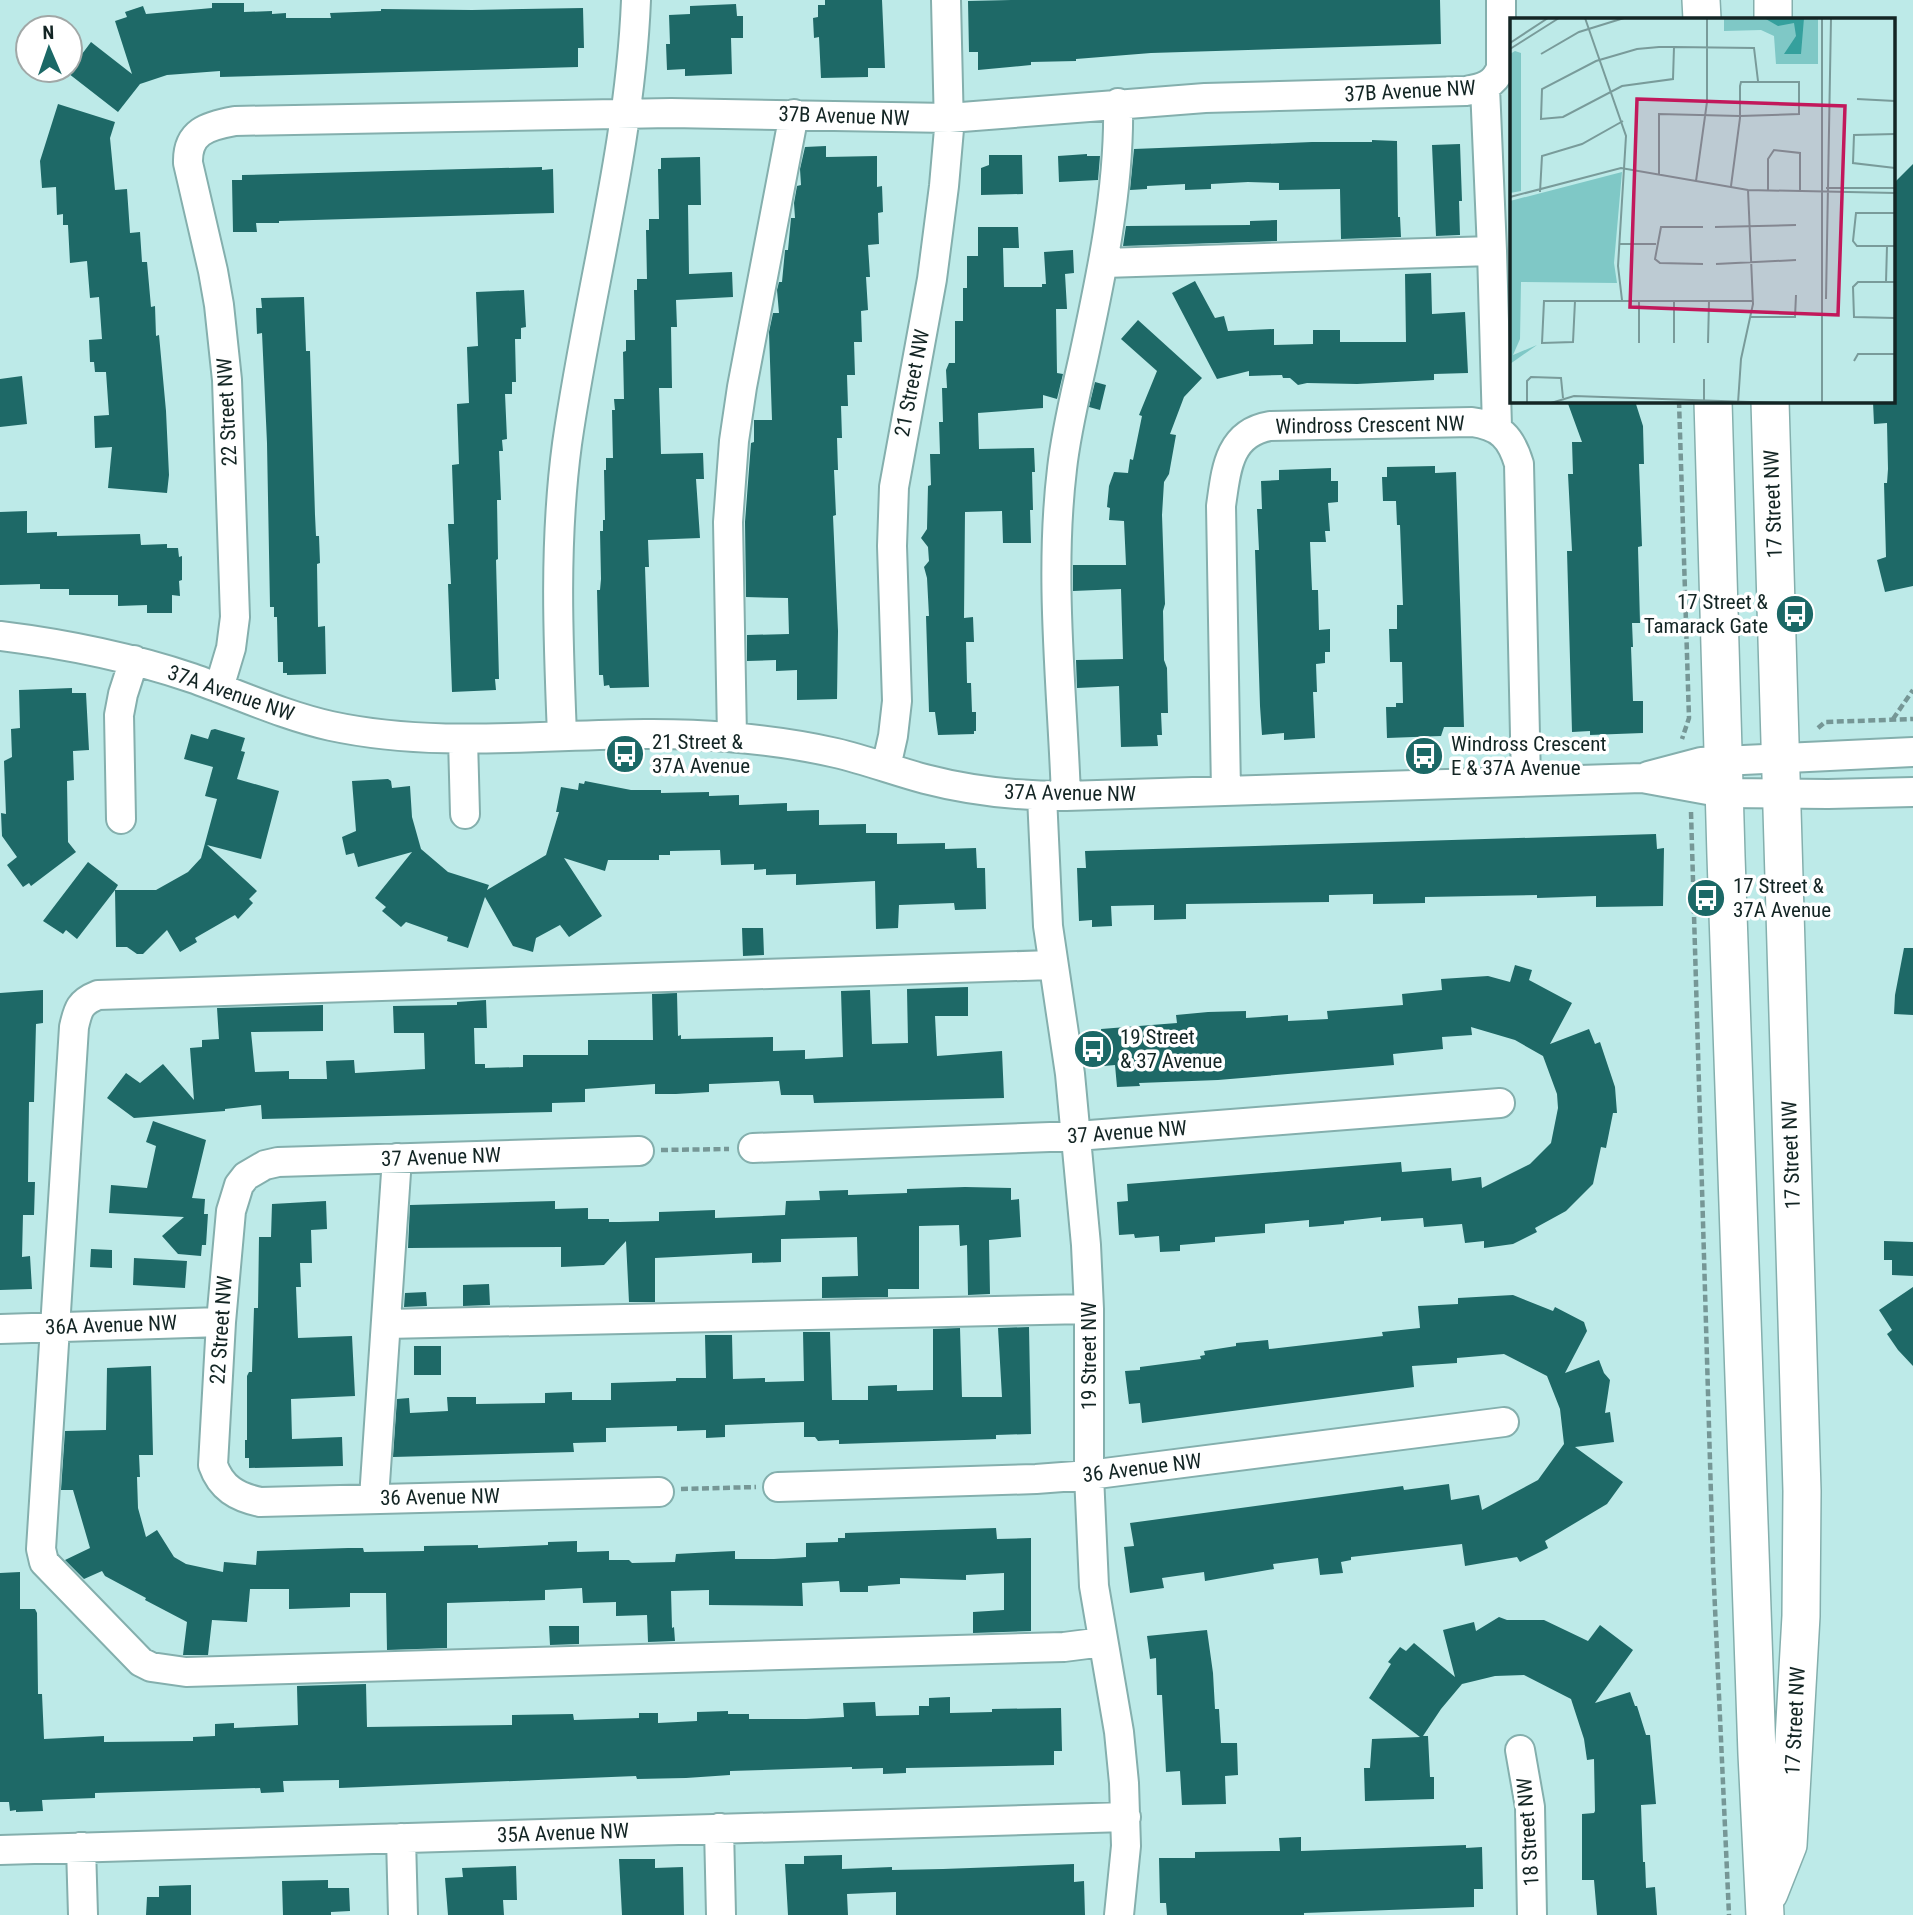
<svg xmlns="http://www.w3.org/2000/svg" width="1913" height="1915" font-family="'Roboto Condensed',sans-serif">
	<rect width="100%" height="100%" fill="#bdeae8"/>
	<!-- building -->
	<path fill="#1e6967" d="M825,0H882L885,68H868V77L821,78L819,37L814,38L813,18L818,17V5H825Z
		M1011,0H1440L1441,44L1151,53L1076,59V61L1031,62V65L978,70V52H969L968,1Z
		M212,3H244V12L272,11V14L286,13V18H331L330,13L381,11V9L472,10L583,8L584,48H578V67L220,77V71L167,75L140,84L118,112L64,70H70V60L77,50L82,54L91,42L132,74L115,21L127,17L125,12L143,6L146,14L212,8Z
		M736,4L737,16H743V38H731L732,74L685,76V69L667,70L666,44H670L669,15L690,14V6Z
		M58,104L115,122L110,138L115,190L127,189L130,233L140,232L142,262H147L151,307L155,306L156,336L159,335L166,411L169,475L167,493L108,488L112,447L95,448L94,416L109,415L106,372H95L94,362H90L89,340L102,339L99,297L90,298L87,261L70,263L68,225H63V214L57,215L56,187L42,188L40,161Z
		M1372,140L1397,141L1398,217H1400L1401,237L1341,239L1340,189L1279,190V183L1248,182L1211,184V189L1185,190V184L1147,186V189L1130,190L1134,149L1312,142H1372Z
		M1460,144L1462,201H1459L1460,235L1436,236L1432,145Z
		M826,146V157L877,156V187L882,186L883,212L878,213L879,244L868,245L870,277H866L868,310L861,311L862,342H854L855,375H847L848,406H841L842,438H837L838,470H834L836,515L833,516L838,631L837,699L797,700V670L776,671V660L747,661V635L789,634L788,598L746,597L745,522L751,443L754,442V420H772L769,332L773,313H779L777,290L779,282H782L785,250H788L791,218H795L794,203L797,186L801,185L800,169L805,147Z
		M1087,154V156H1100L1098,180L1059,182L1058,156Z
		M989,155H1022L1023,194L981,195V168L989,165Z
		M700,157L701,205H688L689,274L732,272L733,297L676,300L677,327H671L672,388H659L661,454L703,453L704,479H696L700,538L648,540L649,567H645L649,687L610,688L609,685L604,686L603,675H599L597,590H600L601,579L600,531H603V520H605L604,470H606V458H613L612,410H615L614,399H624L623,352L626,351V340H635L634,290H637V279H647L646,230H649V219H659L658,169H661V158Z
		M1913,164V586L1885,592L1877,560L1886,557L1884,483H1887L1888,469L1887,423L1874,424L1873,402L1894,401V183Z
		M542,167V170L553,169L554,213L279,221V223H256L257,232H233L232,180H242V175Z
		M1277,220V241L1123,246L1126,226L1250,225V221Z
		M978,227H1018L1019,248H1003L1004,287H1042V284H1046L1044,252L1073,250L1074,273L1065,274L1067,309H1056L1057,373L1063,374L1057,399L1043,395V408L978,413L979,449L1034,448L1035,472H1032L1033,510H1030L1031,543H1003L1002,511L965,512L964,618L973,617L974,642H966L967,683H971L972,712H976V731H974V734L938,735L935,712H929L926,616H929L927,578L924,567L929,561L928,547L921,538L927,529L928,486L931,485L930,454H940L939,422H943L942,388H947L946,370L949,363H955V321H963V288H967V256H978Z
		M1431,273L1432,314L1465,312L1468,373L1434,374V380L1357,384L1307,383L1298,385L1290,378H1283L1282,375L1249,376V371L1217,379L1172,293L1195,281L1215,318L1224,316L1228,331L1274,329V345L1313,344V330H1340V342H1406L1405,274Z
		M524,290L526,327L521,328V339H515L516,382H512V394H505L507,439L502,440L503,451H499L501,500H497L498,559L496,560L499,679H495L496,690L452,692L448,584H451L448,524H454L452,465L459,464L457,404L469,403L467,347L478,346L476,292Z
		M304,297L306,351H310L315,515L316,536H319L320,563L317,564L318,627L325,626L326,674L287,675V673H283V662H278L277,617H274V607H270L267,443L262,333L257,334L256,308H262L261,298Z
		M1138,320L1202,378L1184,397L1170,434L1176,435L1169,474L1164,482L1162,515L1165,604L1163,611L1164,660L1167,668L1168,713H1161L1162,735H1157L1158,746L1121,747L1119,686L1077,688L1076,660L1123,659L1121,589L1073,591V565H1126L1124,521L1109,520L1110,508L1107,507L1109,486L1114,472L1128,473L1130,459L1133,460L1142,416L1139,415L1157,371L1121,339Z
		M22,376L27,424L0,427V379Z
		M1095,382L1106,385L1100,410L1089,407Z
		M1567,401H1635L1643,426L1644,464H1639L1642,546L1638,547L1640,623H1632L1633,647H1631L1633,701H1643V733L1590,735V731L1572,732L1567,551H1572L1568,474H1573L1572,442H1582Z
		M1435,466V473L1456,472L1464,727H1444L1441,736L1387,738L1386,707H1396V703H1403L1402,662H1390L1389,629H1397V605H1403L1400,525H1397L1396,501H1383L1382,477H1387V467Z
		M1331,468V481H1338V502L1328,503L1330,531H1325L1326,542H1310L1312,590H1318L1319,630L1330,629V652H1325V663L1316,664L1317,692H1313L1315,738L1284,740V733L1262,735L1260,706L1255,550H1259L1257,509H1262L1261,481L1279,480V470Z
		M27,511V533L57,532V536L140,534L141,545L167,544V548H178L179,557L182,556V580L179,581L180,596L172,595V613H147V605L118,606V595H69V589H40V584L0,585V512Z
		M72,688V693H86L89,750L73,751L74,780L67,781L68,842L76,852L31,886L29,883L23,887L7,865L17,857L2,836L1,813L6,814L4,761L12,757L11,729L20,728L19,690Z
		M215,729L245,738L241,751L245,752L237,779L279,791L261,859L207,845L257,891L249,899L253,903L238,919L235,915L195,938L197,942L180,952L167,930L143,954H137L127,947H116L115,890L77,939L66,930L63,934L43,921L88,862L118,885L115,890H156L188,872L201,858L217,799L205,796L213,767L184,759L191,734L208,739L211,730Z
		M388,779L391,781L392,788L410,786L412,817L421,849L448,872L489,885L487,890L546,855L559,812H556L561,787L578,790L579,783L584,784L585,781L631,790H661V793L709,792V796L739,795V805L787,803V811L819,810V825L866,824V833H897V844L945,843V849L976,848L977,868H985L986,909L955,910L954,903L899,905L898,928L876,929L875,881L796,885V874L766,875V869L754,870V864L721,865L720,850L670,851V855H659V860H608L605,871L564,858L602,916L569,937L560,925L536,938L533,952L513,946L485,897L468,948L447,941L448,937L406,922L401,927L382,911L386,907L375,898L412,852L358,867L354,853L346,855L342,837L356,831L352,781Z
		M1656,834L1657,849L1664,848L1663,906L1596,907V896L1537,898V895L1425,897V903L1373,904V894L1329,895V902L1186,904V919L1154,920V905L1111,906L1112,926L1092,927V920L1079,921L1077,868H1086L1085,851Z
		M742,928H763L764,955L743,956Z
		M1904,948H1913V1015L1894,1014L1895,995Z
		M1515,965L1532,970L1529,980L1572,1003L1550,1044L1589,1029L1595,1044L1600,1042L1615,1087L1617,1113H1613L1606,1148L1601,1147L1593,1184L1566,1211L1535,1228L1537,1232L1513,1244L1484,1248V1241L1465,1243L1462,1224L1424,1227L1423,1218L1381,1221V1217L1344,1221V1224L1309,1227V1220L1265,1224V1233L1215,1237V1242L1180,1245V1251L1160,1252L1159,1236L1135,1238L1134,1234L1119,1235L1117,1202L1128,1201L1127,1184L1401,1162L1402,1172L1451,1168L1452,1181L1481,1177L1482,1188L1530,1164L1551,1143L1558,1108L1557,1094L1543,1056L1515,1040L1471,1027L1472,1035L1442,1037L1443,1049L1393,1054L1394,1065L1218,1080L1139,1083L1140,1086L1117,1087L1115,1065L1104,1066L1101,1029L1177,1023L1176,1015L1208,1012L1246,1011V1018L1288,1015V1021L1328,1019L1327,1011L1403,1005L1402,994L1442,990L1441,979L1488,976L1510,982Z
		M968,987V1016H935L937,1056L1002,1051L1004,1098L814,1103L813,1095H781L779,1081L709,1084V1092L676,1094H655V1084L585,1089V1102L552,1103V1112L262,1119L261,1105L225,1109V1111L134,1118L107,1098L126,1073L140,1083L163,1064L194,1100L190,1048L202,1047V1040L219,1039L217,1008L323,1005V1031L251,1032L255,1072L289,1071V1079H327L326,1061L354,1060L355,1073L425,1069L424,1033H394L393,1006L457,1005V1002L486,1000L487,1028H474L475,1064H485V1068L523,1067V1055H588V1040H653L652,994L677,993L678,1036L681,1035V1039L773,1037V1051L805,1050V1059L843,1057L841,991L870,990L872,1044L908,1043L907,989Z
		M43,990V1023L36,1024L34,1102H29L28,1182H35L34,1215H23L22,1257L30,1256L32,1289L0,1290V993Z
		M153,1121L206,1140L192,1198L205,1199L204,1214H208L206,1245H202L201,1256L178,1254L162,1236L184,1217L109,1213L111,1185L147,1188L156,1146L146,1142Z
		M965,1187L1011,1188V1200L1019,1199L1021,1237L989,1240L990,1294L968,1295L967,1245L960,1246L959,1225L919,1226V1289H888V1297L822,1298V1277L858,1276L857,1237L781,1239V1262L752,1263V1253L655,1258V1302H629L626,1241L604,1265L561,1267V1247L408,1248L410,1205L555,1201V1209L588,1208V1219H609V1222H620L659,1221V1212L715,1210V1218L785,1215L786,1201L820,1200L819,1191L848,1190V1195L907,1193V1189Z
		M326,1201L327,1229L311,1230L312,1263H300L301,1287H296L298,1338L352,1336L355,1396L291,1399L292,1439L342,1437L343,1466L249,1468V1458H245V1440H247V1376L249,1372H252L254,1308H258L259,1237H271L272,1204Z
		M1884,1241L1913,1242V1276L1892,1275V1260H1884Z
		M91,1249L112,1250V1268L90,1267Z
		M134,1258L187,1261L185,1288L133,1285Z
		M489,1284L490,1305L463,1306V1285Z
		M1913,1287V1366L1898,1350L1887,1334L1892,1330L1879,1310Z
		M426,1292L427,1306L404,1307L405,1293Z
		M1513,1295L1553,1311L1555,1307L1584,1322L1587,1331L1565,1373L1599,1360L1604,1373L1610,1380L1605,1413L1610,1412L1614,1442L1575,1447L1623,1482L1607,1504L1545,1541L1548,1548L1520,1562L1517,1557L1465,1566L1462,1544L1351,1557V1560L1341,1562L1343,1573L1320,1575L1318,1558L1273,1564L1274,1569L1205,1581L1204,1572L1162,1578L1164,1588L1130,1593L1124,1547L1134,1546L1130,1523L1403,1486L1404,1490L1449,1484L1451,1500L1479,1495L1482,1510L1538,1480L1564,1444L1560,1409L1547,1376L1504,1354L1457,1358V1363L1412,1366L1414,1387L1142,1423L1140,1403L1129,1404L1125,1371L1140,1370V1367L1201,1359L1200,1356L1205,1355L1204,1351L1236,1346V1343L1268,1340L1269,1349L1383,1336L1382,1332L1420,1328L1418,1306L1458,1304V1298Z
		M1029,1327L1031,1434L996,1435V1439L839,1444V1440L818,1441L815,1437H804V1422L725,1425V1437L706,1438V1430L677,1431V1426L640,1427L606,1428V1442L573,1443L574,1452L393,1457L397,1399L409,1398L410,1413L448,1411L447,1397H476V1404L545,1403V1393L572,1392V1400H611V1383L676,1381V1378H706L705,1335H732L733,1379L765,1378V1382L804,1381L803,1332H830L832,1400H868V1386L897,1385V1391L933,1390V1329L960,1328L962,1397H1002L998,1328Z
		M414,1346H441V1375H414Z
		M151,1366L153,1455H139L140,1477H137L138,1508L146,1537L157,1530L174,1557L186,1564L223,1572L224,1562L256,1565L257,1551L348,1548H363L364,1552L424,1551V1546L478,1545V1548L548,1545V1542L577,1541V1552L609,1551V1560H629L632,1563L675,1562L676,1554L714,1552L735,1551V1559H774L806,1557V1543L838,1542V1538H845V1533L996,1528L997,1539L1031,1538V1631L973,1633V1612L1004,1610V1573L966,1575V1580L900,1578V1584L868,1586V1592H840L839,1581L802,1583L803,1606L709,1605V1590L671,1591L672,1628L674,1627L675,1641L648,1642L647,1615L616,1616V1602L583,1603L582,1588L545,1590V1600L447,1603V1648L387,1650L386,1593H350V1607L289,1609V1589H250L247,1622L212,1620L208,1655H183L187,1622L145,1600L146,1598L105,1576L102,1571L84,1579L65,1560L90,1548L73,1490H61L65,1431L106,1430L107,1368Z
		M20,1572V1609H35L37,1613L38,1694H42L44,1739L104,1736V1742L193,1741V1737L215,1736V1724L234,1723V1728L298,1725L297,1686L366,1684L367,1727L512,1725V1715L573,1714L574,1720L639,1718V1713H658V1723L697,1721V1712L728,1711V1714H749V1719H806L844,1717L843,1703L875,1702L876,1716L919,1715V1706H929V1698L950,1697V1713L992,1712V1709L1061,1708L1062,1751H1054V1765L906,1768V1773L883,1774V1768L852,1769V1767L730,1771V1775L686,1778L637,1779L636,1776L339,1788V1780L283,1781L284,1792L261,1793L260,1788L95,1793V1798L42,1800L43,1811L16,1812V1810L10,1811L9,1802H0V1573Z
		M1499,1617L1507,1620H1544L1588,1641L1600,1625L1633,1650L1595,1703L1630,1692L1635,1706H1637L1646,1735H1650L1656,1804L1641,1805L1643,1862H1645L1646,1888L1655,1887L1657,1915H1597L1594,1880H1582V1814L1594,1813L1595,1811L1594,1759L1587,1760L1584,1739L1571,1699L1524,1675L1495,1676L1462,1684L1441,1709L1423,1736H1428L1430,1777H1434V1799L1365,1801L1364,1768H1370L1372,1739L1420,1737L1369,1698L1391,1664L1388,1662L1400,1647L1406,1651L1414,1643L1455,1677L1443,1630L1474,1622L1476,1631Z
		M549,1626H579V1644L550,1645Z
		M1207,1630L1213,1673L1215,1709H1219L1221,1743H1237L1238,1775L1225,1776L1226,1804L1182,1805L1180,1771L1166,1772L1162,1695H1157L1156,1658L1150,1659L1147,1636Z
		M1301,1837V1851L1466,1845V1848L1482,1847L1483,1889H1474V1907L1304,1913V1915H1167L1166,1903H1160L1159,1858H1195V1852L1280,1851L1279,1838Z
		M842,1855V1869L892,1867V1870L943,1869L1074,1864V1882L1084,1881L1085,1915H896V1892L847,1894L848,1915H788L785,1864H804V1856Z
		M619,1859H655V1868L683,1867L684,1915H622Z
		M516,1866L517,1900H503L504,1915H448L445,1878L463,1877L462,1868Z
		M328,1880V1888H349L350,1911L331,1912V1915H283L282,1881Z
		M191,1885V1915H146L147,1897H159V1886Z"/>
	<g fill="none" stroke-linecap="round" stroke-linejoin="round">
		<!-- minor casing -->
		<g stroke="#84afad" stroke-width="32">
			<path id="minor" d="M1485,87L1492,251L1497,427
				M1104,263L1492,251
				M0,636C65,644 129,657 192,678C238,694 282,715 331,726C461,754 596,725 728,737C764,740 801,745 836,753C866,760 895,771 925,779C971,791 1018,796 1066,796L1642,778L1724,793L1828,794L1913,792
				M219,688L231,648L235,617L227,380L219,305L213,271L188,163C187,132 207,126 235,121L671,113L949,118L1205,98L1466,91C1483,88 1494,85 1501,68V0
				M562,735C558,638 554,541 567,444C588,295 630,150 636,0
				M732,737L728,522L734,441L742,387L794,114
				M463,739L465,814
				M886,767L893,736L897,701L892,546L894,487L932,279L944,186L949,129L946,0
				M1648,776L1701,762L1913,752
				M1226,791L1221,506C1226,471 1228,433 1270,426L1472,422C1500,426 1511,437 1519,464L1526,781
				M1042,796L1048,926L1070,1074L1086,1245L1089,1309V1475L1094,1586L1119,1732L1124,1783L1126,1846L1119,1915
				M1066,796C1062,688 1049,577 1062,469C1066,432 1075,396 1083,360C1101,277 1120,188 1118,103
				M121,819L119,715L123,694L134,660
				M1052,965L98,995C80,1002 78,1009 74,1027L41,1549L44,1562L141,1662L151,1667L186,1672L1064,1647L1103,1642
				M753,1148L1077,1136L1500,1103
				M639,1151L278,1162L265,1165L246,1176L239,1185L231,1211L221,1322L213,1465C221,1488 237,1497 260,1502L659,1492
				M386,1324L1089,1309
				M0,1329L221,1322
				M778,1487L1036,1479L1089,1475L1504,1422
				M374,1498L397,1158
				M1520,1750L1530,1807L1532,1915
				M719,1828L721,1915
				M401,1838L403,1915
				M81,1847L83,1915
				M0,1850L1126,1817"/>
		</g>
		<!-- major casing -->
		<g stroke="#84afad" stroke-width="40">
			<path id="major" d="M1701,0L1702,19
				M1773,19V0
				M1713,401L1726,856L1757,1754L1765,1915
				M1769,1893L1788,1845L1801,1616L1802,1491L1770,401"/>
		</g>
		<!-- path -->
		<path stroke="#769796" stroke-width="4.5" stroke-dasharray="7 3.5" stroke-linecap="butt" d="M1679,401L1689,718L1682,739
			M1893,719L1913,690
			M1818,728L1825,722L1913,719
			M1691,812L1713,1564L1729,1915
			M661,1150L729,1149
			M681,1489L756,1487"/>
		<!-- minor -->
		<use href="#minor" stroke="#fff" stroke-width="28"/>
		<!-- major -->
		<use href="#major" stroke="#fff" stroke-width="37"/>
	</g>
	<!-- icons -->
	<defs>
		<g id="bus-disc" transform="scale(2.0125)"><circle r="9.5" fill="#1b6866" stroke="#fff"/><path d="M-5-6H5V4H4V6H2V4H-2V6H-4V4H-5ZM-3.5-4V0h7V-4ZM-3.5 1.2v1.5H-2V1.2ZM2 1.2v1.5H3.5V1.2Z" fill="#fff"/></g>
	</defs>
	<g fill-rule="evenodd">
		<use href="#bus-disc" x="1795" y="614"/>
		<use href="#bus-disc" x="625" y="754"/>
		<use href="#bus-disc" x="1424" y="756"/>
		<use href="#bus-disc" x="1706" y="898"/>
		<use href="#bus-disc" x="1093" y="1049"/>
	</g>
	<g text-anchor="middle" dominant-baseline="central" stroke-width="7" stroke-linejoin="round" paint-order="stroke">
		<!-- street labels -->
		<g font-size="21" fill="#132524" stroke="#fff">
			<text transform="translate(1410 91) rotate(-3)">37B Avenue NW</text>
			<text transform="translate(844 116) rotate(2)">37B Avenue NW</text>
			<text transform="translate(912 383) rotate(-79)">21 Street NW</text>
			<text transform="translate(227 412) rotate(-93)">22 Street NW</text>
			<text transform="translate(1370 425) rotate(-1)">Windross Crescent NW</text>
			<text transform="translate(1773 504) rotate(-92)">17 Street NW</text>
			<text transform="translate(231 693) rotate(19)">37A Avenue NW</text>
			<text transform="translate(1070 793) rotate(1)">37A Avenue NW</text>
			<text transform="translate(1127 1132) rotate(-4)">37 Avenue NW</text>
			<text transform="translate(1791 1155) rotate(-92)">17 Street NW</text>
			<text transform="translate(441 1157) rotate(-2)">37 Avenue NW</text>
			<text transform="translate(111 1325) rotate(-2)">36A Avenue NW</text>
			<text transform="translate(221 1330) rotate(-86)">22 Street NW</text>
			<text transform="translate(1089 1356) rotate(-90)">19 Street NW</text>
			<text transform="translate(1142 1468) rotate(-7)">36 Avenue NW</text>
			<text transform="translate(440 1497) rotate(-1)">36 Avenue NW</text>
			<text transform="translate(1795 1721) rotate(-87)">17 Street NW</text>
			<text transform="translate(1528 1832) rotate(-94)">18 Street NW</text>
			<text transform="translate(563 1833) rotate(-2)">35A Avenue NW</text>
		</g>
		<!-- poi labels -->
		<g font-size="21" fill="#132524" stroke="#fff" text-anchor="start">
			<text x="1768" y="602" text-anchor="end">17 Street &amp;<tspan x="1768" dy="24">Tamarack Gate</tspan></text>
			<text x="652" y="742">21 Street &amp;<tspan x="652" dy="24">37A Avenue</tspan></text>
			<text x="1451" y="744">Windross Crescent<tspan x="1451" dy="24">E &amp; 37A Avenue</tspan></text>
			<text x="1733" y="886">17 Street &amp;<tspan x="1733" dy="24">37A Avenue</tspan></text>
			<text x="1120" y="1037">19 Street<tspan x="1120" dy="24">&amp; 37 Avenue</tspan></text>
		</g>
	</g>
	<!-- overview -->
	<g transform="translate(1510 18)">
		<rect width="385" height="385" fill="#bdeae8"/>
		<path d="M214,0H308V46H266L264,18L251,12L214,13ZM5,33L11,35V173L0,175V36ZM112,154L104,245L107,265L11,264L10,321L3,337L27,327L0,346V183Z" fill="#7fc8c6"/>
		<path d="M254,0H294L291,36H274L286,18L284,5L268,8Z" fill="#35a09d"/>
		<path fill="none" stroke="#799b9a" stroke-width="2" d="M75,0L116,118L108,248L112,282M312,0V385M0,25L38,0M164,29L163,61L112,68L53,99L31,101L32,71L86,43L127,31L149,29H164L244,30L248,63M0,31L49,0M31,36L69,14L114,0M347,81L385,83M385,116L344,117L343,145L385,150M149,157V96L230,98L289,96V64H231L230,68V100L221,168M186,163L197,84V0M316,170H385M258,172V141L264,132L290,135V172M30,174L32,138L72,126L113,103M0,179L111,150L238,172L385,175M385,195H346L343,223L347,228H385M193,209H151L145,241L150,245L193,246M205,209L286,207M110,226H146M206,246L286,242M376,264L377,228M385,264H348L343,269L344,299L385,300M316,281L321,0M65,283L63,324L32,325L34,283H243M241,299H285L286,277M129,325V282M164,325V283M198,325L199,283M344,343L348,336H385M194,384V361M17,385V363L21,359L51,360L53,380M41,385L64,378L271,385M228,385L231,341L243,286L238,172"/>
		<path fill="#c2185b" fill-opacity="0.15" stroke="#c2185b" stroke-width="3.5" d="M127,81L335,88L328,297L120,289Z"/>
		<rect width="385" height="385" fill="none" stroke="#132524" stroke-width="3.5"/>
	</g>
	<!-- north arrow -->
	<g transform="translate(49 49) rotate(358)"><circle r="33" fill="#ffffff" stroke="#a1a8a7" stroke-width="2"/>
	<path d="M0-5L12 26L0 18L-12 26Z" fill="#1b6866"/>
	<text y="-10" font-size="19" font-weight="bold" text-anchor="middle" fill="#132524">N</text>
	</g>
</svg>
